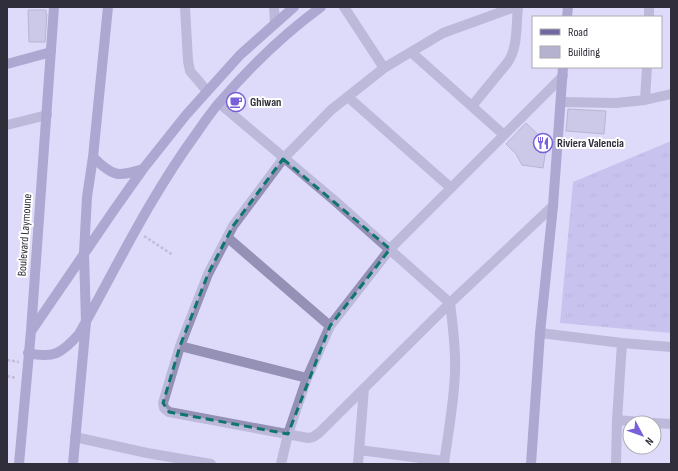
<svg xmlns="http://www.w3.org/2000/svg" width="678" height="471" font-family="'Sofia Sans Condensed',sans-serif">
	<defs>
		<pattern id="grass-tufts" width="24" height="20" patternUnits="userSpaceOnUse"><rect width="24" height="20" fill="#ada6e1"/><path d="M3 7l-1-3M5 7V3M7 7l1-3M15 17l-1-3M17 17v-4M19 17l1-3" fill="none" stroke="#8d88b7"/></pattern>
	</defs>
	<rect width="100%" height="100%" fill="#dedbfa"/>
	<!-- grass -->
	<path fill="url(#grass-tufts)" d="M671,141V333L560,323L573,182Z"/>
	<!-- building -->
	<path fill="#b5b2d0" stroke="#8a87a3" d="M28,10H46V14H47L45,42H29Z
		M568,109L606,111L604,134L566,131Z
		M526,123L547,143L543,168L522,165L516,154L506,144Z"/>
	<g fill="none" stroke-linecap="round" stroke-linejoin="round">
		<!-- path -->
		<path stroke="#9d9bb3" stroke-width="2.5" stroke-dasharray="3 2" stroke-linecap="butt" d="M144,236L173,255
			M7,360L19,362
			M7,376L16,378"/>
		<!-- street -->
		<path stroke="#9490b6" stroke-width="10" d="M185,7L188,61L190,71L207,91
			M274,7L275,23
			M344,7L384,68
			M515,7L443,33L384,68L331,110L283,159L233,226L208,274L180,346L163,403L164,408L169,412L308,438L313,437L319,433L450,303L553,206
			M649,17V7
			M411,52L504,135
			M348,97L451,188
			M645,100L647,67
			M561,102L616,103L645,100L671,94
			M219,103L335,201L450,303C453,326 456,349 455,372C454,403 448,433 444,464
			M472,106L508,62C518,47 516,25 518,7
			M7,125L47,115
			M227,237L330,326
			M540,333L622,343L671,347
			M180,346L307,378
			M617,420L653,423
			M654,423L671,424
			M75,437L147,453L211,464
			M359,450L444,461
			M281,464L288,434L307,378L330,326L390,249L563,76
			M358,464L364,388
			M616,464L617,420L622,343"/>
		<!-- secondary -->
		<path stroke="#716aa0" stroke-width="10" d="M567,17L568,7
			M7,64L51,52
			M93,157C113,177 118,177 143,169
			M32,330L114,210L143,169L186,115L240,55L294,7
			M28,353C54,359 62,353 79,334C117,266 150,197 196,134C203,124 211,112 219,103C249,68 284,34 321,7
			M19,464L31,331L54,7
			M73,464L86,322L84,253L87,197L93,157L108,7
			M531,464L540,333L553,206L563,67"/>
	</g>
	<!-- marked area -->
	<path d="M0 0H678V471H0ZM283,159L390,249L330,326L288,434L169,412L163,403L180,346L208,274L233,226Z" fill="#dedbfa" fill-opacity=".55" fill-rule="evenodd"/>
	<path fill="none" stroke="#0f766e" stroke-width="3" stroke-dasharray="8 5" stroke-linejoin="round" d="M283,159L390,249L330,326L288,434L169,412L163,403L180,346L208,274L233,226Z"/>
	<!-- icons -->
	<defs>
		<g id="cafe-ring" transform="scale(1)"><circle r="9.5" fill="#fff" stroke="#795fd9" stroke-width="1.5"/><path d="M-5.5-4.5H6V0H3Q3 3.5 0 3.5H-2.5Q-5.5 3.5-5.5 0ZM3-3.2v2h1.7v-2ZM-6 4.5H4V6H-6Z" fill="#795fd9"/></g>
		<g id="restaurant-ring" transform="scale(1)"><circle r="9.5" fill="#fff" stroke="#795fd9" stroke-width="1.5"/><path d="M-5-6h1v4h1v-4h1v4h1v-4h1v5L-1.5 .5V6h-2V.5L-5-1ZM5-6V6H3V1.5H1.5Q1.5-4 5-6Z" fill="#795fd9"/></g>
	</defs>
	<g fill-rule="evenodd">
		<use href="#cafe-ring" x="236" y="102"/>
		<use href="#restaurant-ring" x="543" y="143"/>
	</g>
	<g text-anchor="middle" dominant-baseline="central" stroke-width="4" stroke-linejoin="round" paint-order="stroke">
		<!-- poi labels -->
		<g font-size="12" font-weight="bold" fill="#2f2e3a" stroke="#fff" text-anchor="start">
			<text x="250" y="102">Ghiwan</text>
			<text x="557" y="143">Riviera Valencia</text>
		</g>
		<!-- street labels -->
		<g font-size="12" fill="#2f2e3a" stroke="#fff">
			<text transform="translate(25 235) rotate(-86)">Boulevard Laymoune</text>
		</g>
	</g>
	<!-- border -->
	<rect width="678" height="471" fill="none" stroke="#2f2e3a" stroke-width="16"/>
	<!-- legend -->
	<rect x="532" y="16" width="130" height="52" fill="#ffffff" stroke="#acabb0"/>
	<rect x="540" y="29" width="20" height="6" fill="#716aa0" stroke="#acabb0"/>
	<text x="568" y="36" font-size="12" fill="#2f2e3a">Road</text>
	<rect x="540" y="46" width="20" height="12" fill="#b5b2d0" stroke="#acabb0"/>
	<text x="568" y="56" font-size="12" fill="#2f2e3a">Building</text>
	<!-- north arrow -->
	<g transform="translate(642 435) rotate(131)"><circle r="19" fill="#ffffff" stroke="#acabb0"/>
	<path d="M0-3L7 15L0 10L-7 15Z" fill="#795fd9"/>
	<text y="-6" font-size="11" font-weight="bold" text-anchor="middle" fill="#2f2e3a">N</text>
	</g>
</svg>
